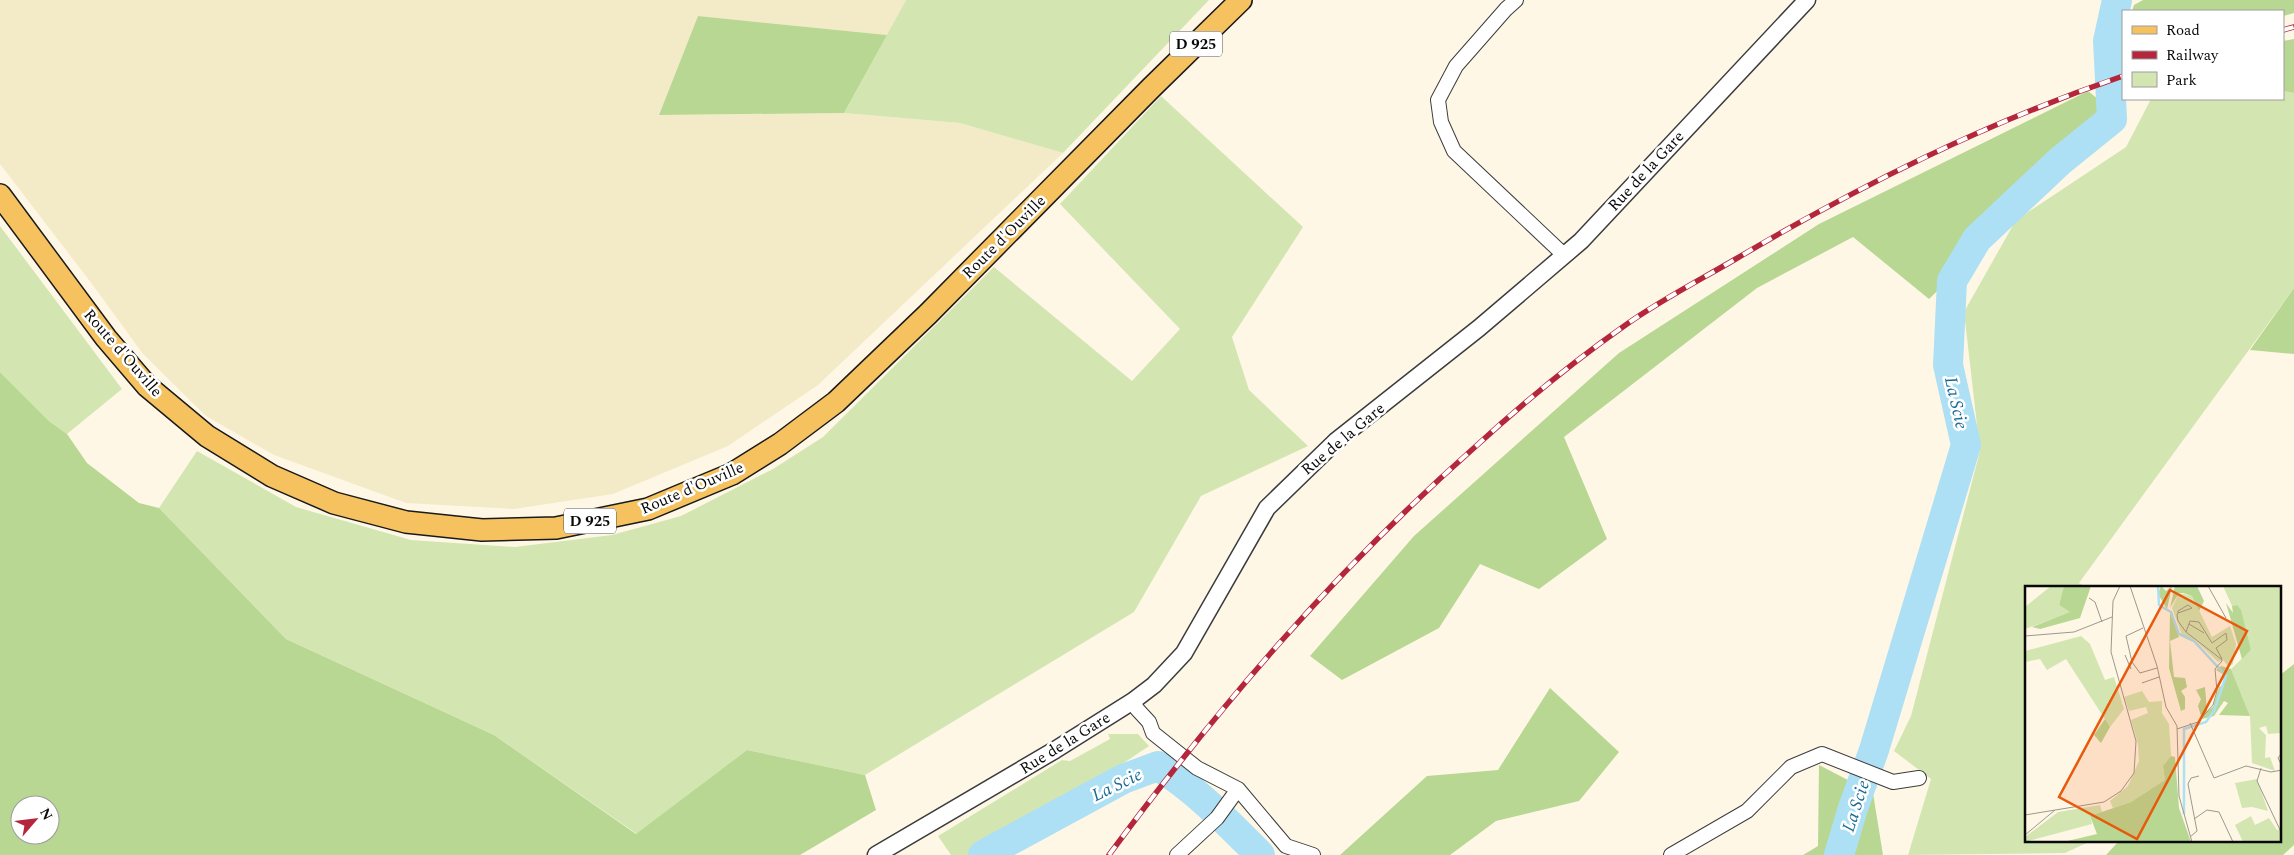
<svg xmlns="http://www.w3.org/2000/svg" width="2294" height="855" font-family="Spectral,serif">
	<rect width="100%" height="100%" fill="#fff7e6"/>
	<!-- farmland -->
	<path fill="#f3ebc8" d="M0,0H906L887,35L698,16L659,115L844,113L960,123L1063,153L818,385L728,446L613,494L514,509L406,503L274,455L206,416L143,354L92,284L0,164Z"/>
	<!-- green -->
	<path fill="#d3e6b2" d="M906,0H1209L1063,153L960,123L844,113Z
		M2283,91L2294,93V288L2079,583L2086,587L2026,588V841H2091L2065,853L1908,855L1931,779L1894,751L1911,716L1980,451L1964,312L2016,220L2126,147L2151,99H2283Z
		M1161,96L1303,227L1232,337L1249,390L1308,446L1201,496L1134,612L865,775L747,750L637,834L494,735L286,639L159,508L197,451L296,507L411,540L515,547L612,535L681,516L773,469L823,437L994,267L1132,381L1180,329L1060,204Z
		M0,226L122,389L67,434L49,421L0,372Z
		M1108,734H1138L1149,746L1033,824L970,855H951L938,836L1062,760L1070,761L1110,739Z"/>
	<!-- forest -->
	<path fill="#b8d792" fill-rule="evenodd" d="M2143,0H2294V13L2283,16V11H2132L2134,5Z
		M698,16L887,35L844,113L659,115Z
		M2294,39V93L2283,91V41Z
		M2088,91L2104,104L2079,152L1929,299L1853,237L1757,288L1564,437L1607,539L1539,589L1480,564L1439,628L1342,680L1310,656L1414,536L1619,353L1819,224Z
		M2294,288V354L2250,350Z
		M0,372L49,421L67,434L87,463L139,503L159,508L286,639L494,735L636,834L747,750L865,775L876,810L800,855H0ZM20,805H50V835H20Z
		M2294,664V845L2283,855H2106L2119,841H2280V675Z
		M1550,688L1619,752L1579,801L1496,821L1450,855H1340L1427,776L1498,770Z
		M1819,765L1873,793L1883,855H1803L1818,846Z"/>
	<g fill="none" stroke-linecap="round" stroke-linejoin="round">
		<!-- river -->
		<path stroke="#ade0f4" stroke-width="30" d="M983,855L1123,779L1158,766C1197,790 1228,823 1260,855
			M1839,855L1853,808L1874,750L1966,445L1948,365L1952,281L1977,239L2060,161L2112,119L2108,41L2117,0"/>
		<!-- minor casing -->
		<g stroke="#3c3c3c" stroke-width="16">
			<path id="minor" d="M1516,0L1506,9L1456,66L1438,100L1441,122L1454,151L1564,255
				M1133,701L1137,709L1149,722L1153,733L1197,768L1238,789L1286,846L1313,855
				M1177,855L1217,818L1238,789
				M1671,855L1747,811L1791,767L1822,754L1893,782L1919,778"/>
		</g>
		<!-- tertiary casing -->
		<g stroke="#3c3c3c" stroke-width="19">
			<path id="tertiary" d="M876,855L1055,750L1133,701L1154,685L1184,653L1267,508L1336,441L1479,328L1581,241L1807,0"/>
		</g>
		<!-- primary casing -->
		<g stroke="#1a1a1a" stroke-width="24">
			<path id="primary" d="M0,195L106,338L147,386L207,436L272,476L334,503L406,522L482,530L556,528L648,509L732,474L780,444L836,402L928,314L1151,88L1241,0"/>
		</g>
		<!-- minor -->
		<use href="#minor" stroke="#fff" stroke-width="14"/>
		<!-- tertiary -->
		<use href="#tertiary" stroke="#fff" stroke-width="16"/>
		<!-- primary -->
		<use href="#primary" stroke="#f5c25f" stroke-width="21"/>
		<!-- rail casing -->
		<g stroke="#b4263b" stroke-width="5.5">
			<path id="rail" d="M2283,30L2294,27
				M1109,855C1219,706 1336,570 1475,447C1523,403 1574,361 1627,324C1661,300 1698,281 1734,260C1859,186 1985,123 2123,76"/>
		</g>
		<!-- rail -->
		<use href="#rail" stroke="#fff" stroke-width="4" stroke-dasharray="11" stroke-linecap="butt"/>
	</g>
	<g text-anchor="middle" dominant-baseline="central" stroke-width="5" stroke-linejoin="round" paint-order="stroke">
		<!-- shield labels -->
		<g fill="#fff" stroke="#535353" stroke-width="1">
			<rect x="1170" y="31.5" width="52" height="25" rx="4"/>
			<rect x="564" y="508.5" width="52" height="25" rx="4"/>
		</g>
		<g font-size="15" font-weight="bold" fill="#090909">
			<text x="1196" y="44">D 925</text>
			<text x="590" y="521">D 925</text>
		</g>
		<!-- street labels -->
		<g font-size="16" fill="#090909" stroke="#fff">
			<text transform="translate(1646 171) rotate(-47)">Rue de la Gare</text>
			<text transform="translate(1004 237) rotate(-45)">Route d'Ouville</text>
			<text transform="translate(123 353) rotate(49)">Route d'Ouville</text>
			<text transform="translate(1343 439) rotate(-40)">Rue de la Gare</text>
			<text transform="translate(692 488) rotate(-23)">Route d'Ouville</text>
			<text transform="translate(1065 743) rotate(-32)">Rue de la Gare</text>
		</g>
		<!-- water labels -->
		<g font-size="18" font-style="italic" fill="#186b96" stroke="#fff">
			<text transform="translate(1956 403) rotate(77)">La Scie</text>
			<text transform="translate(1117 785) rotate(-26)">La Scie</text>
			<text transform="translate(1856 806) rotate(-72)">La Scie</text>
		</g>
	</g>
	<!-- overview -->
	<g transform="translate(2025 586)">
		<rect width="256" height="256" fill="#fff7e6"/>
		<path d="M26,0H39L34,19L46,26L0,43V21ZM198,0H256V147L243,148L241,140L234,142L241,149L240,172L245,171L250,185L227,177L225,130L206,83L226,64L212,19L207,20ZM154,7L167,10L187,51L205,40L211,58L208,78L204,81L198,74L193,76L170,54L157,49L147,22ZM56,50L65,58L80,94L89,91L99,123L85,141L41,73L22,84L15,73L0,76V65ZM117,105L124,116L137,115V127L144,138L146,170L138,180L140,194L106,216L88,222L85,215L103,200L114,175L113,158L106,134L123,127L121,121L104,125L99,111ZM232,193L243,225L227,221L217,222L210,197ZM75,219L77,226L65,230L67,238L0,256V251L33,226ZM226,230L230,239L244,232L252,244L256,243V256H218L210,239Z" fill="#d3e6b2"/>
		<path d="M39,0H66L55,32L15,43L7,41L45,26L34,19ZM136,0L141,5L147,0L142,23L133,8ZM150,0H172L179,15L174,25L167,10L158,7H154L145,22ZM201,17L208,27L207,20L212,19L216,24L226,64L217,73ZM145,26L154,51L145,55L149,91L160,92L162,101L156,105L160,111V123L156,125L144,82ZM196,80L206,83L225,130L194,129L203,117L199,115L189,130L177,133L173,120L176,113L171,104L180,101L182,125L188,121L194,101L199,99L198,88L191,84ZM80,133L85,141L76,157L69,149ZM146,170L150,171L154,222L166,256H38L72,248L65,230L106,216L140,194L138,180Z" fill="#b8d792"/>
		<path fill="none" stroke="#ade0f4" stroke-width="2.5" d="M133,0L134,19L146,26L154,48L169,55L201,90L189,125L181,136L159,143V228"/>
		<path fill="none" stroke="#9d988e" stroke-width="1" d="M105,0L132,80L141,121L152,140L154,210L167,256M183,0L201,32M64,12L70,16L77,36M153,27L167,22L163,19L153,25V27L152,29L153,35L161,46M164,38L179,47M118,42L101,50L107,76L115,87L132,82M0,50L49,46L87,31M100,69L106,83M117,97L134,91M165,137L189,192L221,180L246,186L257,184M152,143L173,136L188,119L192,105L190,83L197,75L196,71L191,62L202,54L201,47L187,57L174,36L165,35L161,46L196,73M257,167L253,172L257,180M236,182L232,195L257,248M0,229L79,216L96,205L109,187L111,155L86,66L88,15L95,0M169,233L182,224L194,226L208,256M0,249L30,224M165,251L172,245L163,198L166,192L174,190"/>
		<path fill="#e8590c" fill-opacity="0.15" stroke="#e8590c" stroke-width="2.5" d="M145,4L222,45L112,253L34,211Z"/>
		<rect width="256" height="256" fill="none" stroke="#090909" stroke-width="2.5"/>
	</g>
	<!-- legend -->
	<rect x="2122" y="10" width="162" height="90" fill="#ffffff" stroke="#9d9d9d"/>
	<rect x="2132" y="26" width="25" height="8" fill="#f5c25f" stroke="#9d9d9d"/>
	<text x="2166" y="35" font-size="15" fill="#090909">Road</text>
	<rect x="2132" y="51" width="25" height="8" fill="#b4263b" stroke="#9d9d9d"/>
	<text x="2166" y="60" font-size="15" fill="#090909">Railway</text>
	<rect x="2132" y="72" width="25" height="15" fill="#d3e6b2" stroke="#9d9d9d"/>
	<text x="2166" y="85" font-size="15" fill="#090909">Park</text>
	<!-- north arrow -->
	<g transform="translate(35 820) rotate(62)"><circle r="24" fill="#ffffff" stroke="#9d9d9d"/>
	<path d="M0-4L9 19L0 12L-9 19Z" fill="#b4263b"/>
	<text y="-8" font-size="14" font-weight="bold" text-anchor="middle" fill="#090909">N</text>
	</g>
</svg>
